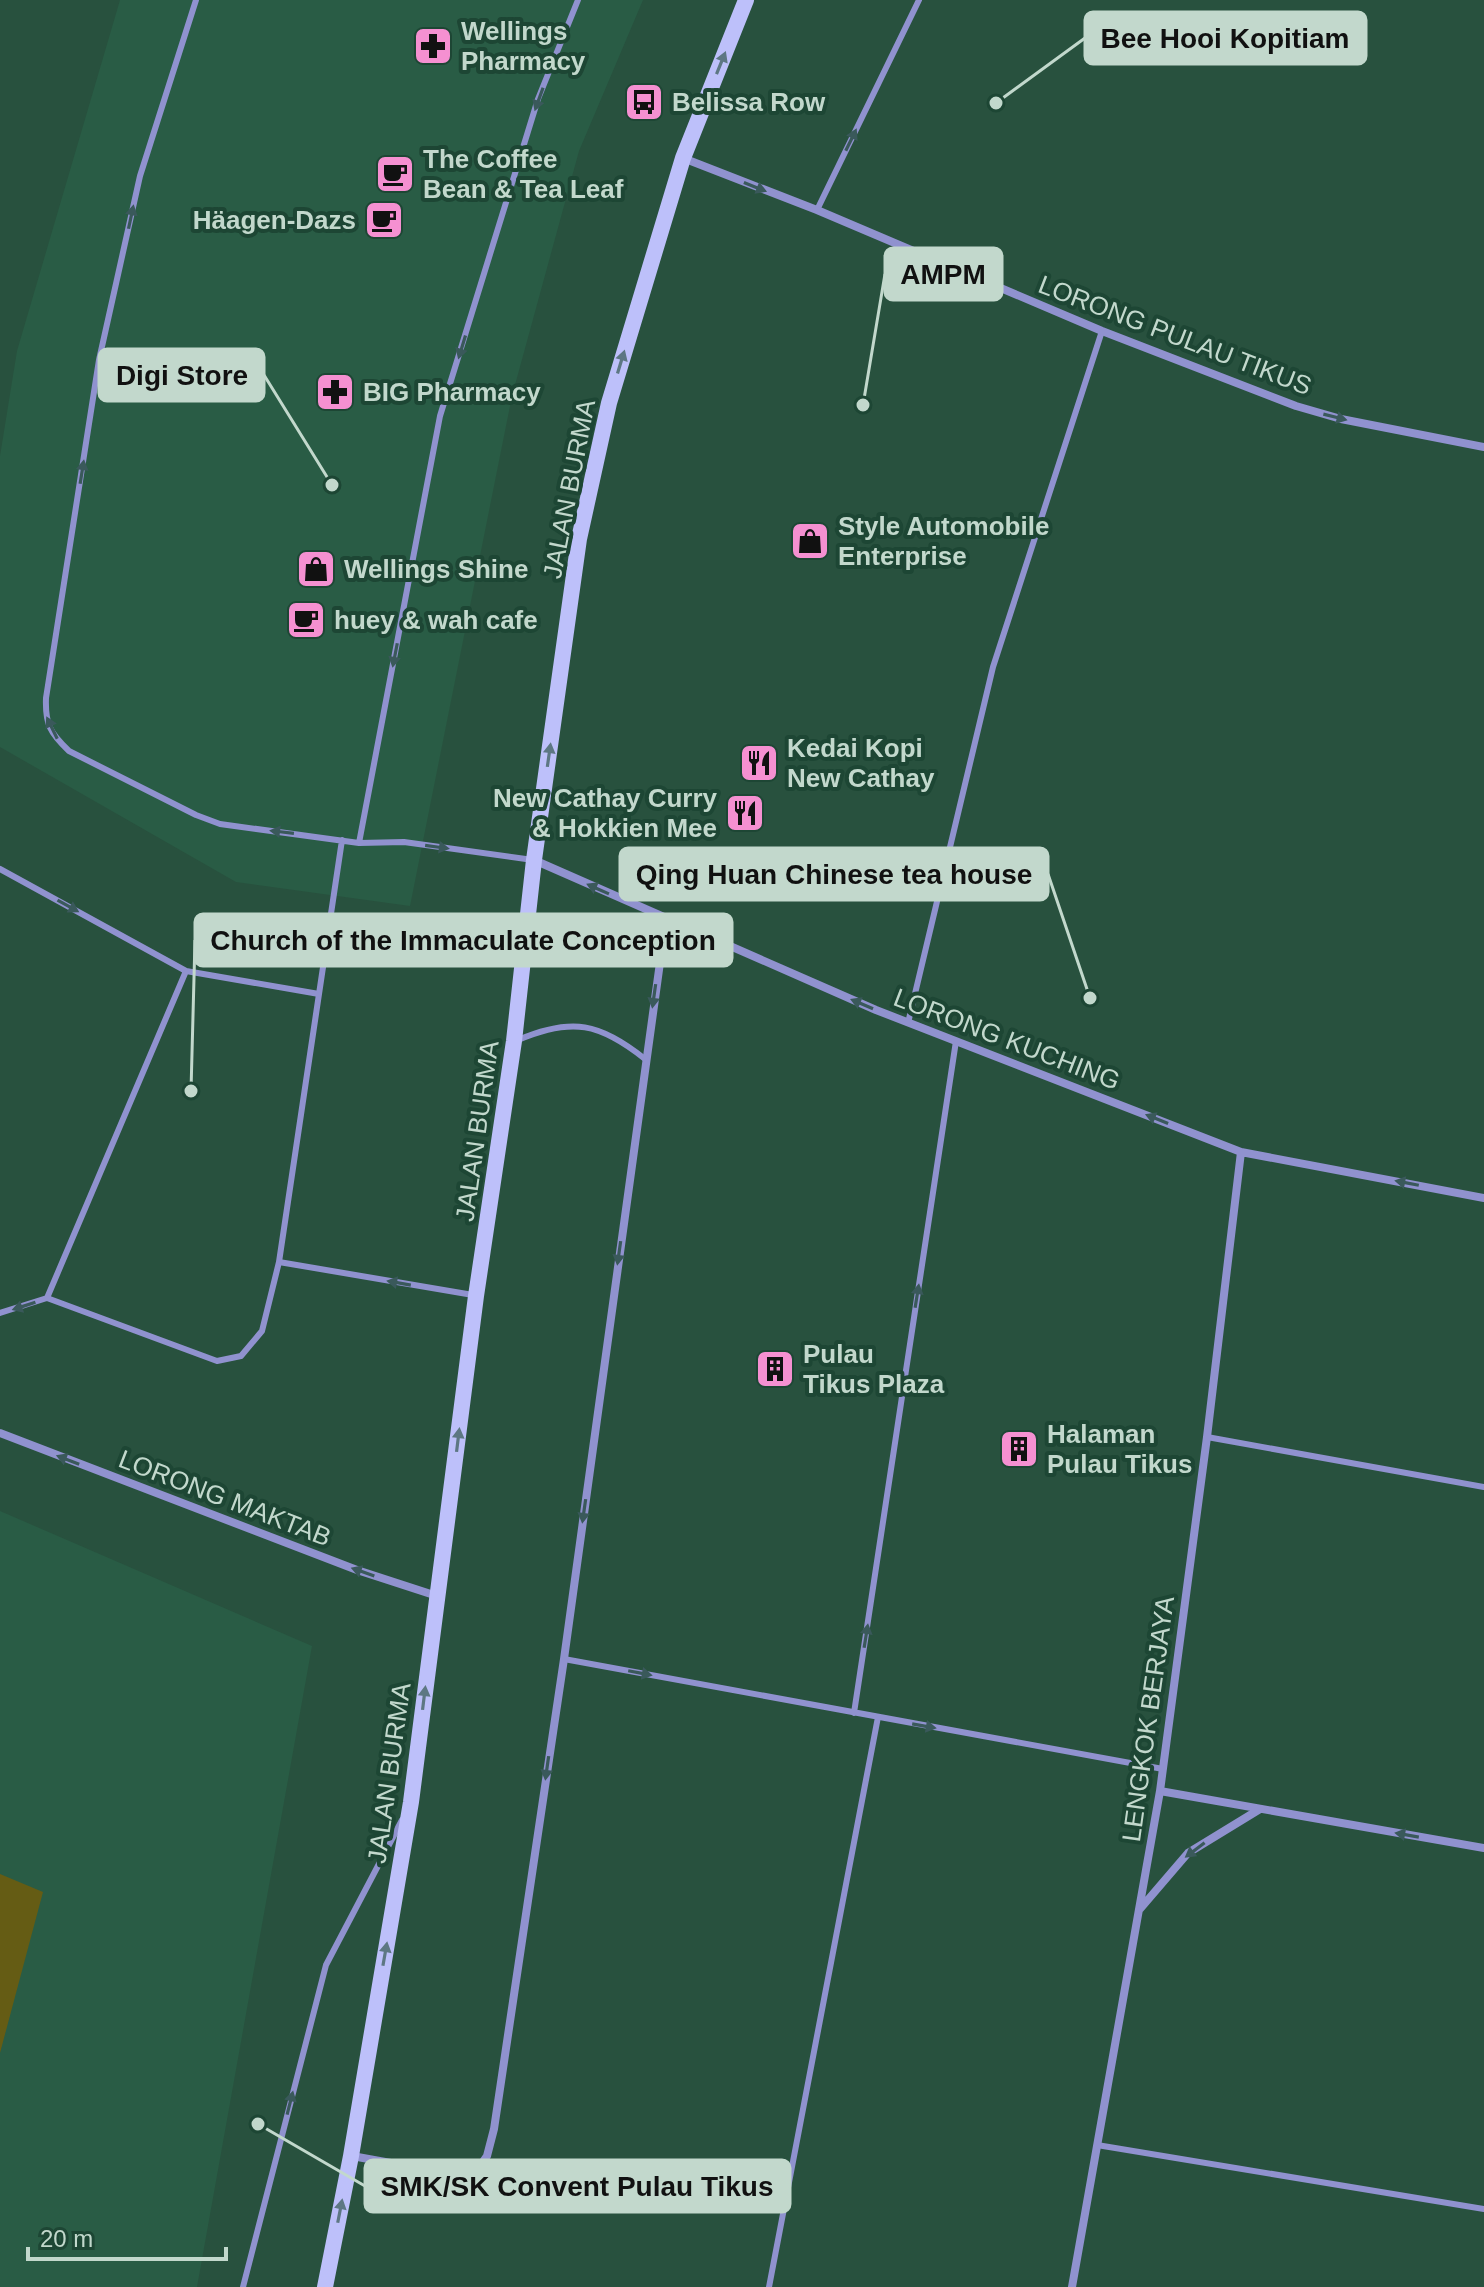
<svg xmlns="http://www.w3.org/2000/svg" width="1484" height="2287" font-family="Helvetica,sans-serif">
	<rect width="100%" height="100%" fill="#28513e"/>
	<!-- built -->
	<path fill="#295c45" d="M120,0H643L579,151L512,396L410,906L236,882L0,747V456L17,351Z
		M0,1511L312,1646L197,2287H0Z"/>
	<!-- green -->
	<path fill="#655c14" d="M0,1874L43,1892L0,2053Z"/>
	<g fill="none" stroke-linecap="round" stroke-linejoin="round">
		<!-- service -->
		<path stroke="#9092cf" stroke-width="6" d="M196,0L140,176L99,360L46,698C45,724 50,733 69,751L196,815L220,824L359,843L404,842L533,860
			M817,210L919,0
			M359,843L440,416L538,99L578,0
			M0,869L186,971
			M186,971L319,994L279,1262L262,1331L241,1356L217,1361L47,1298Z
			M319,994L342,840
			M908,1023L993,667L1102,331
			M518,1040C572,1017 600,1023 645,1059
			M279,1262L473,1295
			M0,1313L47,1298
			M1207,1437L1484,1487
			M564,1659L1163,1769
			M854,1713L956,1041
			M1097,2145L1484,2209
			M243,2287L326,1965L402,1820
			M769,2287L878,1717"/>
		<!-- minor -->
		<path stroke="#9092cf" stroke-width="8" d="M683,158L817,210L1102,331L1296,406L1341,419L1484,447
			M534,860L876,1010L1241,1152L1484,1198
			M0,1433L357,1570L437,1596
			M1160,1791L1484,1848
			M1140,1909L1188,1853L1260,1809
			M352,2156L457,2175L475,2173L487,2156L494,2129L564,1659L666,919
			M1072,2287L1160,1791L1207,1437L1241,1152"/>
		<!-- secondary -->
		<path stroke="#bdc0fa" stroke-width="16" d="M325,2287L351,2156L411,1802L476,1296L514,1041L534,860L579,539L609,403L683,158L746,0"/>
	</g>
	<!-- one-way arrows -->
	<defs><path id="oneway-solid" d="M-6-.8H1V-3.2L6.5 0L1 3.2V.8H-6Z" transform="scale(2)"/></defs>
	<g fill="#5d7783">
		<use href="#oneway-solid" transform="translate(721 63) rotate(-68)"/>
		<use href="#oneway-solid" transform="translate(621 362) rotate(-73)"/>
		<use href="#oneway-solid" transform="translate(549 755) rotate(-82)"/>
		<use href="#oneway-solid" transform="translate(458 1440) rotate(-83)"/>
		<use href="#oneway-solid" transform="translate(424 1698) rotate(-83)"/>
		<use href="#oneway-solid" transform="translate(385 1954) rotate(-80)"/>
		<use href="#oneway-solid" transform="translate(340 2211) rotate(-79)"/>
	</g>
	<g fill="#3a595b">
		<use href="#oneway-solid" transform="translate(539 99) rotate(110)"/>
		<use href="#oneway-solid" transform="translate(851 140) rotate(-64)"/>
		<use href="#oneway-solid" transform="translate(755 187) rotate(22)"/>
		<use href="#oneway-solid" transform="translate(131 217) rotate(-78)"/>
		<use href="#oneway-solid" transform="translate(462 347) rotate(107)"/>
		<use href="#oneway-solid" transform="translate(1335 417) rotate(14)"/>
		<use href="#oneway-solid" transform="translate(82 472) rotate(-81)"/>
		<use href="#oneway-solid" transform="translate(395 655) rotate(101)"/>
		<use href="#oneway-solid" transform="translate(52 728) rotate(-116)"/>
		<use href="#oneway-solid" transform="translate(282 832) rotate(-173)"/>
		<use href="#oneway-solid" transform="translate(437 847) rotate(8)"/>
		<use href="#oneway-solid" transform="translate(598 889) rotate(-156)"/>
		<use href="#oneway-solid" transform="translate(68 906) rotate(29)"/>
		<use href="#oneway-solid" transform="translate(654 996) rotate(98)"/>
		<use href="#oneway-solid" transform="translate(862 1004) rotate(-157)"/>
		<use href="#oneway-solid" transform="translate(1157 1119) rotate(-158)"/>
		<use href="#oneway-solid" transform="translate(1407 1183) rotate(-169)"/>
		<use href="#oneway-solid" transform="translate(619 1253) rotate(98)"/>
		<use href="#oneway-solid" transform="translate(399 1283) rotate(-170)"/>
		<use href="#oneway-solid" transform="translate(917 1296) rotate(-81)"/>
		<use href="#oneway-solid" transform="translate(24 1306) rotate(162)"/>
		<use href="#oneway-solid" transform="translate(68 1460) rotate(-159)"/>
		<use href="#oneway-solid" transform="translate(584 1511) rotate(98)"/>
		<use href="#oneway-solid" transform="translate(363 1572) rotate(-161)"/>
		<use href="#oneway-solid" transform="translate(866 1636) rotate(-81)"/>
		<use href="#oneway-solid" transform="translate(640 1673) rotate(11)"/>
		<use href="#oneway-solid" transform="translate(924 1726) rotate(10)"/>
		<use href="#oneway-solid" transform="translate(547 1768) rotate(98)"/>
		<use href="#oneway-solid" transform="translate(1407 1835) rotate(-170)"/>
		<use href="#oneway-solid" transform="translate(1195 1850) rotate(143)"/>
		<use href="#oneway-solid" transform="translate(290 2103) rotate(-76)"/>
	</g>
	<!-- icons -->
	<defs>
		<g id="pharmacy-square" transform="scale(2)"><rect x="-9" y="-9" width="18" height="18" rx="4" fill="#f590d1" stroke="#1d4634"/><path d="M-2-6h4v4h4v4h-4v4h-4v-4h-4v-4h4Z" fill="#111"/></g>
		<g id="bus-square" transform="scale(2)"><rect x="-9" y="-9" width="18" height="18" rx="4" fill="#f590d1" stroke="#1d4634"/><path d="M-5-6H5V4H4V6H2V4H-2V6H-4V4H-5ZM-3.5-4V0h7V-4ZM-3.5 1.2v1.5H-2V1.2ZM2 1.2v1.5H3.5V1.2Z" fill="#111"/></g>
		<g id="cafe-square" transform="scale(2)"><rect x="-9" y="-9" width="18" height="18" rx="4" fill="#f590d1" stroke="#1d4634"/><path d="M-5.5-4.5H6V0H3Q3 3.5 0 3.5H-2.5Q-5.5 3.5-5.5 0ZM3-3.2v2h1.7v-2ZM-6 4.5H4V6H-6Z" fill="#111"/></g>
		<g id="shop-square" transform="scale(2)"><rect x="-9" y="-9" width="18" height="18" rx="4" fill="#f590d1" stroke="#1d4634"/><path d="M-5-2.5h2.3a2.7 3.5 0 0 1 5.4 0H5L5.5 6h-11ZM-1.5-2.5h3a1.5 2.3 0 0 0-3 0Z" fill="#111"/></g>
		<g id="restaurant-square" transform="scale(2)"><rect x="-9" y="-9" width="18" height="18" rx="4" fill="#f590d1" stroke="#1d4634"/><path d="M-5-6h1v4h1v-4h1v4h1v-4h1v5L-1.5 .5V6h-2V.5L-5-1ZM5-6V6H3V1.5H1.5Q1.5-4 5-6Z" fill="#111"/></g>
		<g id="building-square" transform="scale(2)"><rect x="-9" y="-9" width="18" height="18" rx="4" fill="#f590d1" stroke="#1d4634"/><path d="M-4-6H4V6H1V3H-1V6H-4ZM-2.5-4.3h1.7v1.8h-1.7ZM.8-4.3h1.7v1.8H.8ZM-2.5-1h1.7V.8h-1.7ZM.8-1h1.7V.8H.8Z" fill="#111"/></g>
	</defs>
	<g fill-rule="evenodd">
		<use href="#pharmacy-square" x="433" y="46"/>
		<use href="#bus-square" x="644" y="102"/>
		<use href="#cafe-square" x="395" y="174"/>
		<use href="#cafe-square" x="384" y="220"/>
		<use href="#pharmacy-square" x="335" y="392"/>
		<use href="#shop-square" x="810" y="541"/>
		<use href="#shop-square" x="316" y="569"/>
		<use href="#cafe-square" x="306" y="620"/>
		<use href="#restaurant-square" x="759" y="763"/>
		<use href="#restaurant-square" x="745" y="813"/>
		<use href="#building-square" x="775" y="1369"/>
		<use href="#building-square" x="1019" y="1449"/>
	</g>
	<g text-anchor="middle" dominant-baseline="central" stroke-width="8" stroke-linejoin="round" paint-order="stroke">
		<!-- poi labels -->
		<g font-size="26" font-weight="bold" fill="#c2d8cc" stroke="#1d4634" text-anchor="start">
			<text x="461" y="31">Wellings<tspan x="461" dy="30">Pharmacy</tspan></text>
			<text x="672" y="102">Belissa Row</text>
			<text x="423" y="159">The Coffee<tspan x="423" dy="30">Bean &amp; Tea Leaf</tspan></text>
			<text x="356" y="220" text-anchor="end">Häagen-Dazs</text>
			<text x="363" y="392">BIG Pharmacy</text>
			<text x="838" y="526">Style Automobile<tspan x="838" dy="30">Enterprise</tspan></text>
			<text x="344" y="569">Wellings Shine</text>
			<text x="334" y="620">huey &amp; wah cafe</text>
			<text x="787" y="748">Kedai Kopi<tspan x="787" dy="30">New Cathay</tspan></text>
			<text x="717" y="798" text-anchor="end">New Cathay Curry<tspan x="717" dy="30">&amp; Hokkien Mee</tspan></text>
			<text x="803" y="1354">Pulau<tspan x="803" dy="30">Tikus Plaza</tspan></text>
			<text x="1047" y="1434">Halaman<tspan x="1047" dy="30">Pulau Tikus</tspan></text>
		</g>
		<!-- street labels -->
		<g font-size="26" fill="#c2d8cc" stroke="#1d4634">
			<text transform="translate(1175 335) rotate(21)">LORONG PULAU TIKUS</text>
			<text transform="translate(569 489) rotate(-79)">JALAN BURMA</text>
			<text transform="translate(1007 1039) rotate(21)">LORONG KUCHING</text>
			<text transform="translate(477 1131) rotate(-82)">JALAN BURMA</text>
			<text transform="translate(225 1498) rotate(21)">LORONG MAKTAB</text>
			<text transform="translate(1148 1719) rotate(-82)">LENGKOK BERJAYA</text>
			<text transform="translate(389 1773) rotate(-82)">JALAN BURMA</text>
		</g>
	</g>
	<!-- callouts -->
	<path fill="none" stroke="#c2d8cc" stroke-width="3" d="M996 103L1085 38M863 405L885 274M332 485L264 375M1090 998L1048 874M191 1091L195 940M258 2124L365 2186"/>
	<g fill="#c2d8cc" stroke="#1d4634" stroke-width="3">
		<circle cx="996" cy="103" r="8"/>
		<circle cx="863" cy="405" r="8"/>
		<circle cx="332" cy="485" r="8"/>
		<circle cx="1090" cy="998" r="8"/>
		<circle cx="191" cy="1091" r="8"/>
		<circle cx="258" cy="2124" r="8"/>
	</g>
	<g fill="#c2d8cc" stroke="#c2d8cc" stroke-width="3">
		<rect x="1085" y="12" width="281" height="52" rx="8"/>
		<rect x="885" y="248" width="117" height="52" rx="8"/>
		<rect x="99" y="349" width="165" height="52" rx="8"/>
		<rect x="620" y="848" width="428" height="52" rx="8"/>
		<rect x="195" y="914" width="537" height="52" rx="8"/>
		<rect x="365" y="2160" width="425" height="52" rx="8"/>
	</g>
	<g font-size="28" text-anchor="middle" font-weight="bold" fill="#111">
		<text x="1225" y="48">Bee Hooi Kopitiam</text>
		<text x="943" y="284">AMPM</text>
		<text x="182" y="385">Digi Store</text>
		<text x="834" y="884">Qing Huan Chinese tea house</text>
		<text x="463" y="950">Church of the Immaculate Conception</text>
		<text x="577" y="2196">SMK/SK Convent Pulau Tikus</text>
	</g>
	<!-- scale -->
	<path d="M28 2247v12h198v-12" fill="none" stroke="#c2d8cc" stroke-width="4"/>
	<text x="40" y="2247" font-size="24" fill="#c2d8cc" stroke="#1d4634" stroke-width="6" paint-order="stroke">20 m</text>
</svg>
